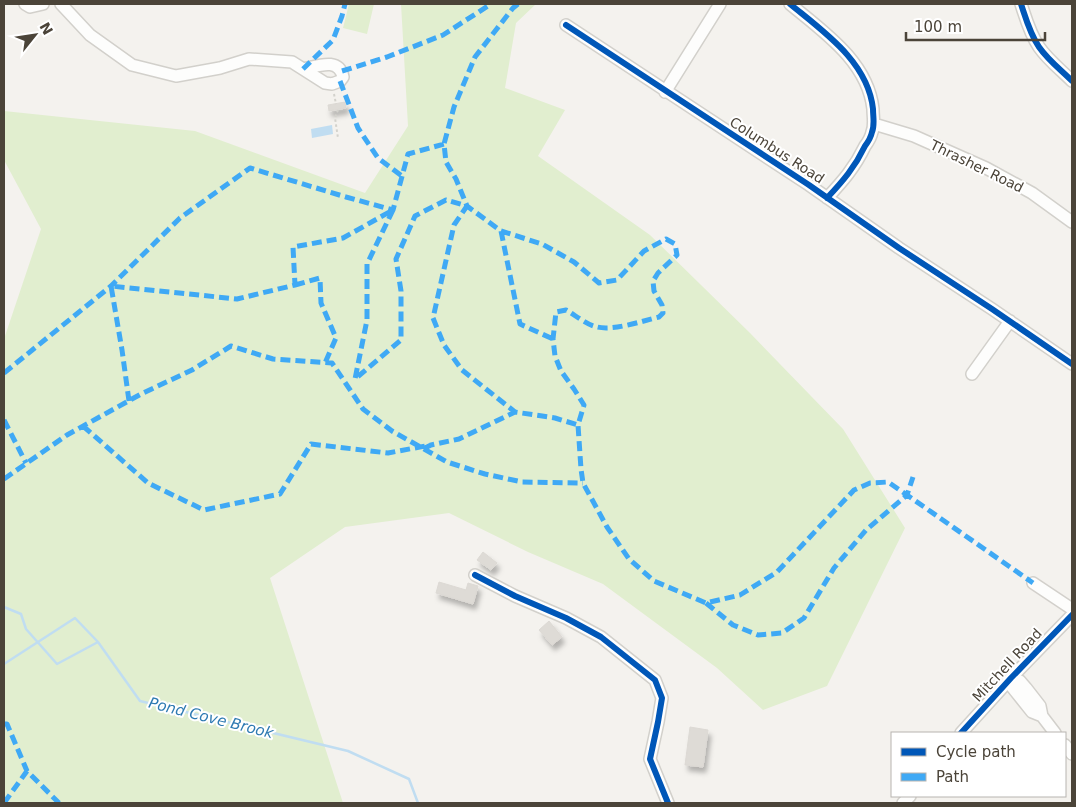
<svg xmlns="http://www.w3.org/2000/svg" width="1076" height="807" font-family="'DejaVu Sans',sans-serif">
	<defs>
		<filter id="shadow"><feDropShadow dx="3" dy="5.5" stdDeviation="2.5" flood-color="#0004"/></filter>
	</defs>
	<rect width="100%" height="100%" fill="#f4f2ee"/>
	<!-- green -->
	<path fill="#e1eecf" d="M349,4H374L367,34L343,28Z
		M401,4H536L516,23L505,88L565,110L538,156L650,235L750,333L843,429L905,528L827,686L763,710L717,668L603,584L528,552L449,513L345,527L270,578L343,803H4V339L41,229L4,160V111L195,131L365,193L408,126Z"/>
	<!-- water -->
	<path fill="#c0ddf1" d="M332,125L333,134L312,138L311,129Z"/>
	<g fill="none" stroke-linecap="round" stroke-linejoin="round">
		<!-- stream -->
		<path stroke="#c0ddf1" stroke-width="2.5" d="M4,607L21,614L26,629L57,664L98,642
			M4,664L75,618L98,642L140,701L348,751L409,779L418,803"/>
	</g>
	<!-- building -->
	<path fill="#dedbd6" stroke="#dcd9d4" filter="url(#shadow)" d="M345,102L346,108L329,111L328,105Z
		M483,552L497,563L491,570L477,560Z
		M439,582L466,590L468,583L478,586L473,604L436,593Z
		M549,621L562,637L552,645L539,630Z
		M690,727L708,730L703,767L685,765Z"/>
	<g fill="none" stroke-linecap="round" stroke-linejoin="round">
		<!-- minor casing -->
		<g stroke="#d2d0cb" stroke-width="14">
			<path id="minor" d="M25,4L30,7L43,4
				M61,4L90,35L132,65L176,76L220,68L249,59L292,62L325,83L332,84L340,81L343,77C339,57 318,66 303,69
				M790,4C824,32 868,62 873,109C873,117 875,125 872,132C871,137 868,142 865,146C855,167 843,181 827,198
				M1021,4C1026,19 1030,34 1039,47C1048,60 1061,70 1072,81
				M566,25L809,185L899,248L992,309L1072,364
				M665,92L720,4
				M874,124L914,136L986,168L1032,193L1072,222
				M972,374L1010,321
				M475,575L515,596L566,618L601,637L655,680L662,698L658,722L650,759L668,803
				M1033,583L1072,609
				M1042,716L1032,712L1012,687L1011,678L1020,681L1026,688L1040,706L1042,716L1055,733
				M961,733L1011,678L1072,615
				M1065,745L1072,754
				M903,803L910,796"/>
		</g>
		<!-- path -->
		<path stroke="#d3d2cc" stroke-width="2" stroke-dasharray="2.5 2.5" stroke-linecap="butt" d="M334,94L336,104
			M338,110L335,118L338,138"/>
		<!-- minor -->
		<use href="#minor" stroke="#fdfdfc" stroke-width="11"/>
		<!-- quiet -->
		<path stroke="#3fa9f5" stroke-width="5" stroke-dasharray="10 5" stroke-linecap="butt" d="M518,4L513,8L475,57L454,107L444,144L446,162L456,179L467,206L501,231L542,244L574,262L599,283L617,280L644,251L666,239L675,244L677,255L658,273L653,281L654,291L662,305L663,313L659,317C642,321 614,331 597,327C587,325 575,315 566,310L556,312L553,339L555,356L561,371L574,389L584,405L578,425L581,469L583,483L607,527L629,559L654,581L706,603L740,595L777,572L854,490L870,483L888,482L907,495L913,477
			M303,69L333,40L342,16L345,4
			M342,71L387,57L443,35L491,4
			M340,81L358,128L378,158L402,176
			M393,210L367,264V320L355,379L401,340V291L396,259L415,216L446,200L467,206L454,225L433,318L444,345L462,370L515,412L555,418L578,425
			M501,231L520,324L553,339
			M295,285L320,278L321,303L336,338L325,363
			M4,373L111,286L180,218L250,168L346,197L393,210L408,154L444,144
			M129,401L122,350L111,286L237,299L295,285L293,247L343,238L393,210
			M4,420L26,463
			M83,426L148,483L204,510L280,494L311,444L388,453L431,445
			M425,448L431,445L459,439L515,412
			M4,479L67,435L141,394L192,370L231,346L273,359L332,363L363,409L392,431L447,462L485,474L522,482L583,483
			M706,603L733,625L758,635L782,633L804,618L834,568L866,530L907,495L1033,583
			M4,724H7L27,771L59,803
			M4,803L27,771"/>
		<!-- cycleway casing -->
		<g stroke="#fff" stroke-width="9">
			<path id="cycleway" d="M790,4C824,32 868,62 873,109C873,117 875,125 872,132C871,137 868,142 865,146C855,167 843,181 827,198
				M1021,4C1026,19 1030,34 1039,47C1048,60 1061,70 1072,81
				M566,25L809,185L899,248L992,309L1072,364
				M475,575L515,596L566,618L601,637L655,680L662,698L658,722L650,759L668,803
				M961,733L1011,678L1072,615"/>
		</g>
		<!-- cycleway -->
		<use href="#cycleway" stroke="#0057b8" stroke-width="6"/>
	</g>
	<g text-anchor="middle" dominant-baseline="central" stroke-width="4" stroke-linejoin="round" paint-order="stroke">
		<!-- street labels -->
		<g font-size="14" fill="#4b4439" stroke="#fff">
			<text transform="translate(777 150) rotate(33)">Columbus Road</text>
			<text transform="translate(977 166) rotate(26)">Thrasher Road</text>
			<text transform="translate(1007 665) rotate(-47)">Mitchell Road</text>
		</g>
		<!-- water labels -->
		<g font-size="15" font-style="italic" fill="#2e7ab2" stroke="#fff">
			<text transform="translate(211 718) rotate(14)">Pond Cove Brook</text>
		</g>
	</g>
	<!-- border -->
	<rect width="1076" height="807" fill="none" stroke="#4b4439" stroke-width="10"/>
	<!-- legend -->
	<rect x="891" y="732" width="175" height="65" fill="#ffffff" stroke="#b7b4b0"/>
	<rect x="901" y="748" width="25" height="8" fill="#0057b8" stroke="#b7b4b0"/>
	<text x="936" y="757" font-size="15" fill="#4b4439">Cycle path</text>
	<rect x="901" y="773" width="25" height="8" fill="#3fa9f5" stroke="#b7b4b0"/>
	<text x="936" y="782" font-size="15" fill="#4b4439">Path</text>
	<!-- north arrow -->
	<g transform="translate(35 35) rotate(60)" stroke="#ffffff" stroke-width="4" paint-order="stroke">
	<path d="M0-4L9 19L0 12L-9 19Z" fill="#4b4439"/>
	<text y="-8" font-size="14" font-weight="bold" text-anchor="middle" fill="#4b4439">N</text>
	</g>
	<!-- scale -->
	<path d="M906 32v8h139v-8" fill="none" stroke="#4b4439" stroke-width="2.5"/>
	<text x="914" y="32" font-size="15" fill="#4b4439" stroke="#ffffff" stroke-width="4" paint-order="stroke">100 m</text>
</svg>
